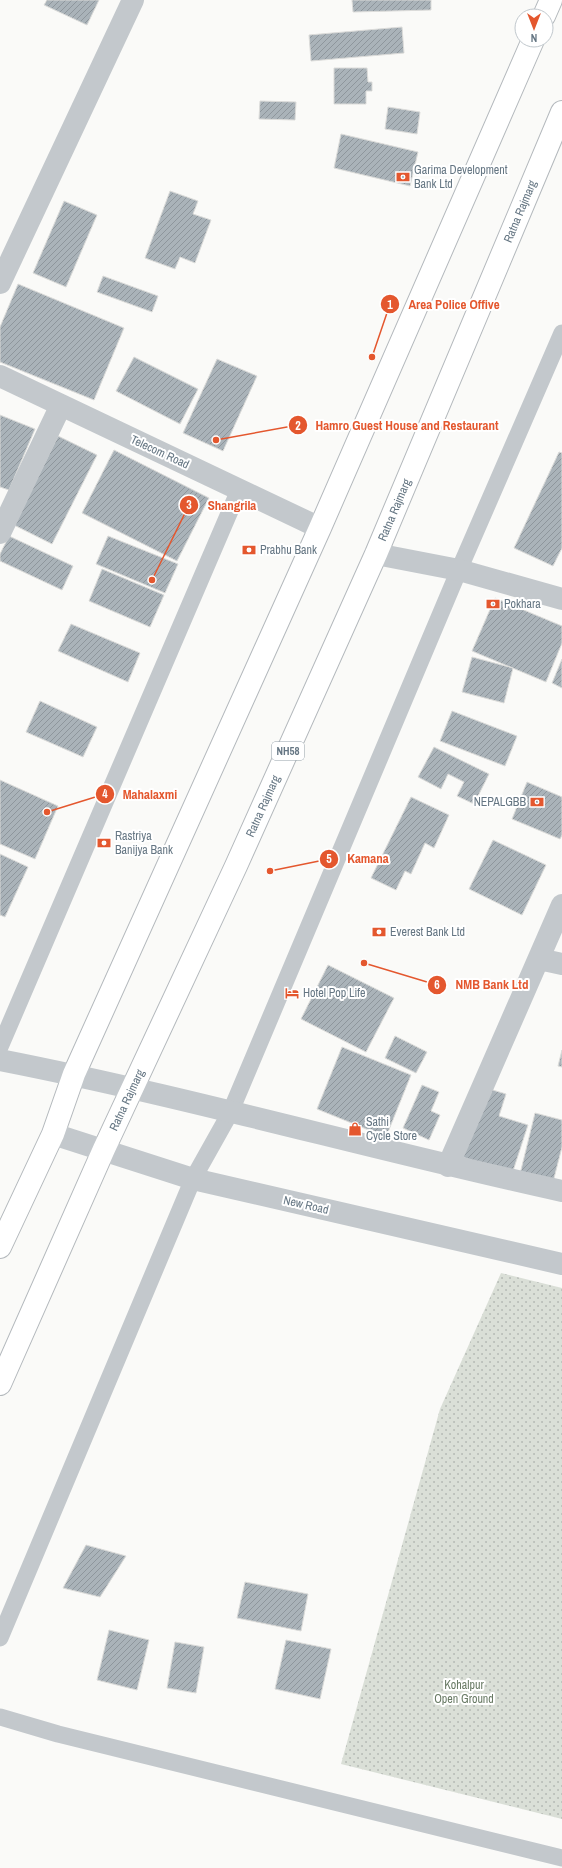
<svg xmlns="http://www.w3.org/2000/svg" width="562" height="1868" font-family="'Archivo Narrow',sans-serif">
	<defs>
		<pattern id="grass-dots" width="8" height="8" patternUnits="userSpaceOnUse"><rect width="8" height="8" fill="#dadfd7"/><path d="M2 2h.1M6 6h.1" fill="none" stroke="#b4b9b4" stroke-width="1.8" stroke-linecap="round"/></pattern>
		<pattern id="building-hatch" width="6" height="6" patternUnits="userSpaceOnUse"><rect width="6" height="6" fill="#aab3b9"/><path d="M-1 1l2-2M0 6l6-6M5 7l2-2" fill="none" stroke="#8e969c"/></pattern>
	</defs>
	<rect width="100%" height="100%" fill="#fafaf8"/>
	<!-- grass -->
	<path fill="url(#grass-dots)" d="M501,1273L562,1288V1819L341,1764L440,1409Z"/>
	<!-- building -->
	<path fill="url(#building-hatch)" stroke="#dcdcda" d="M47,0H99L87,25L44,5Z
		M352,0H431V10L353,12Z
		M402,27L404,53L311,61L309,35Z
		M334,68H367L368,82H372V91H366V104H334Z
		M260,101L296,102L295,120L259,119Z
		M388,107L420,112L417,134L385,129Z
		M341,134L418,152L410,186L334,168Z
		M170,191L198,201L193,214L211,220L195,263L180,257L175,269L145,258Z
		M64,201L97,215L66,287L33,273Z
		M103,276L158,296L152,312L97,292Z
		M18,284L124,328L94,400L0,362V327Z
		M134,357L198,389L180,424L116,391Z
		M217,359L257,376L223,451L183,433Z
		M0,415L35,429L9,490L0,487Z
		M58,436L97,455L52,544L14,525Z
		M114,450L209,498L177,561L82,513Z
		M559,452L562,453V548L553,566L514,548Z
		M9,536L73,566L62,590L0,561V554Z
		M108,536L178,564L165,593L96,564Z
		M102,569L164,595L150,627L89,601Z
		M495,598L562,626V643L546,682L472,651Z
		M71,624L140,653L128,682L58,651Z
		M472,657L513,668L504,703L462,692Z
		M562,659V688L552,683Z
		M40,701L97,727L83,757L26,732Z
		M452,711L517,736L505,766L440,741Z
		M434,747L489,774L474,804L457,796L464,782L448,774L441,789L418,777Z
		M0,780L58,806L35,859L0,844Z
		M527,782L562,797V835L560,839L512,819Z
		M411,797L449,815L434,848L425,843L411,874L405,871L396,890L371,878Z
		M493,840L546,865L522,915L469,889Z
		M0,854L28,867L5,917L0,915Z
		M328,965L394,998L366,1052L301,1019Z
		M395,1036L427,1052L416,1073L385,1058Z
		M342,1047L411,1075L386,1137L317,1109Z
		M562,1050V1067L558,1066Z
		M422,1085L439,1092L431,1111L440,1115L429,1140L403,1128Z
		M486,1088L506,1094L499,1116L528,1125L512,1174L462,1157Z
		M535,1113L562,1120V1147L552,1186L519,1178Z
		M86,1545L126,1556L100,1597L63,1588Z
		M245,1582L308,1594L301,1631L237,1618Z
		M109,1630L149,1640L137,1690L97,1680Z
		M286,1640L331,1649L320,1699L275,1689Z
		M175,1642L204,1647L196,1693L167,1688Z"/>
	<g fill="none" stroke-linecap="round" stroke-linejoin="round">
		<!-- highway casing -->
		<g stroke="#b4b9bd" stroke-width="24">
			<g id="highway">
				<path d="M544,16L551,0"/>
				<path d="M0,1247L53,1134L74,1074L320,528L533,40"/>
				<path id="s1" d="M0,1384L104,1149L236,866L376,554L562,112"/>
			</g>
		</g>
		<!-- lane -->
		<path stroke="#c3c8cc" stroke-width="17" d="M0,1047L239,490
			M0,1638L193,1179L230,1113L459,570L562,333
			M0,1717L58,1734L562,1858"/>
		<!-- street -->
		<path stroke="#c3c8cc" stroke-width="22" d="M0,283L133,0
			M0,376L320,528
			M0,533L61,405
			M376,554L459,570L562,599
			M539,959L562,964
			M0,1060C189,1097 374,1150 562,1191
			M53,1134L193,1179L562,1264
			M448,1166L562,905"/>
		<!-- highway -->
		<use href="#highway" stroke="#fff" stroke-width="22"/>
	</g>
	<!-- icons -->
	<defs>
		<g id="bank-bare" transform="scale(1.08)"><path d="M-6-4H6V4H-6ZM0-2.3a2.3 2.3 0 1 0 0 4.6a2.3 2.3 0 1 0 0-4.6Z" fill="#e4572e" stroke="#fff" stroke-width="2.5" paint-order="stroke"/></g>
		<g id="hotel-bare" transform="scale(1.08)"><path d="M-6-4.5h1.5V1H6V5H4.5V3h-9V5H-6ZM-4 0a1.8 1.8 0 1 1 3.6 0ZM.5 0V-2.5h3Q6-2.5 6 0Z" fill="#e4572e" stroke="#fff" stroke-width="2.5" paint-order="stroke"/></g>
		<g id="shop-bare" transform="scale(1.08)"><path d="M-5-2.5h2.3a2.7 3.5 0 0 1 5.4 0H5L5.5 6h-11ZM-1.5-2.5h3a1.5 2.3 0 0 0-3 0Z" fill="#e4572e" stroke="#fff" stroke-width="2.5" paint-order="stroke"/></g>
	</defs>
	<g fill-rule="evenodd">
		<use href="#bank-bare" x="403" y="177"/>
		<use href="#bank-bare" x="249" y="550"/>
		<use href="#bank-bare" x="493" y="604"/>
		<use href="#bank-bare" x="537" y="802"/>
		<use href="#bank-bare" x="104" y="843"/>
		<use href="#bank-bare" x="379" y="932"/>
		<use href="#hotel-bare" x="292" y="993"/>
		<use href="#shop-bare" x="355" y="1129"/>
	</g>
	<g text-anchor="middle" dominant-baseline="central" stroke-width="4" stroke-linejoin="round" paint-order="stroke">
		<!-- shield labels -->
		<rect fill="#fff" stroke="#939fa8" stroke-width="1" x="272" y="742" width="32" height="18" rx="3"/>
		<g font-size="11" font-weight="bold" fill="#657683">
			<text x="288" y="751">NH58</text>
		</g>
		<!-- poi labels -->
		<g font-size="12" fill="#657683" stroke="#fff" text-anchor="start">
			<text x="414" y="170">Garima Development<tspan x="414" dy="14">Bank Ltd</tspan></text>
			<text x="260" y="550">Prabhu Bank</text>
			<text x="504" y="604">Pokhara</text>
			<text x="526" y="802" text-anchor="end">NEPALGBB</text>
			<text x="115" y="836">Rastriya<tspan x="115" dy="14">Banijya Bank</tspan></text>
			<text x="390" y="932">Everest Bank Ltd</text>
			<text x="303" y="993">Hotel Pop Life</text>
			<text x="366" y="1122">Sathi<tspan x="366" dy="14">Cycle Store</tspan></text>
		</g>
		<!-- street labels -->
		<g font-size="12" fill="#657683" stroke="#fff">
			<text stroke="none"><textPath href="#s1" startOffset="1283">Ratna Rajmarg</textPath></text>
			<text transform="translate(160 452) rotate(25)">Telecom Road</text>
			<text stroke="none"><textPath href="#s1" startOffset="959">Ratna Rajmarg</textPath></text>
			<text stroke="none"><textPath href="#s1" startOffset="635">Ratna Rajmarg</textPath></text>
			<text stroke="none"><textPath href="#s1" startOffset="311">Ratna Rajmarg</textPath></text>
			<text transform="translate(306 1205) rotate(13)">New Road</text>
		</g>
		<!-- park labels -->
		<g font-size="12" fill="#687a64" stroke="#fff">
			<text x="464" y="1685">Kohalpur<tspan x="464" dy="14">Open Ground</tspan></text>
		</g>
	</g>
	<!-- callouts -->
	<path fill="none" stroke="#e4572e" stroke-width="1.5" d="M372 357L390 304M216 440L298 425M152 580L189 505M47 812L105 794M270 871L329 859M364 963L437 985"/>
	<g fill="#e4572e" stroke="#fff" stroke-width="1.5">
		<circle cx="372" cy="357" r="4"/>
		<circle cx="216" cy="440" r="4"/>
		<circle cx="152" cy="580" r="4"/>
		<circle cx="47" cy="812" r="4"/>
		<circle cx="270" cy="871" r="4"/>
		<circle cx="364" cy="963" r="4"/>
		<circle cx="390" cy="304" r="10"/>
		<circle cx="298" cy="425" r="10"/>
		<circle cx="189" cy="505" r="10"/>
		<circle cx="105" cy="794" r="10"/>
		<circle cx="329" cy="859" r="10"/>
		<circle cx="437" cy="985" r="10"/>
	</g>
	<g font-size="12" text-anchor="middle" font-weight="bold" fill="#fff">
		<text x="390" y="309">1</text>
		<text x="298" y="430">2</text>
		<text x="189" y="509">3</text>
		<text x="105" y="798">4</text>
		<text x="329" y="863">5</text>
		<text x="437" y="989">6</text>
	</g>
	<g font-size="13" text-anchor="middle" font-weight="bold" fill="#e4572e" stroke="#fff" stroke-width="4" stroke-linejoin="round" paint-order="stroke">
		<text x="454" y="309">Area Police Offive</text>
		<text x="407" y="430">Hamro Guest House and Restaurant</text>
		<text x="232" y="510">Shangrila</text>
		<text x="150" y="799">Mahalaxmi</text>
		<text x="368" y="863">Kamana</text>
		<text x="492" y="989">NMB Bank Ltd</text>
	</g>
	<!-- north arrow -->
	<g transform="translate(534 28) rotate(180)"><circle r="19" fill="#ffffff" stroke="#c1c8cd"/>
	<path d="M0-3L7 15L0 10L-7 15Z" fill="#e4572e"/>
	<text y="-6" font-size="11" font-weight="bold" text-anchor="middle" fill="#657683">N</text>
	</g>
</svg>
